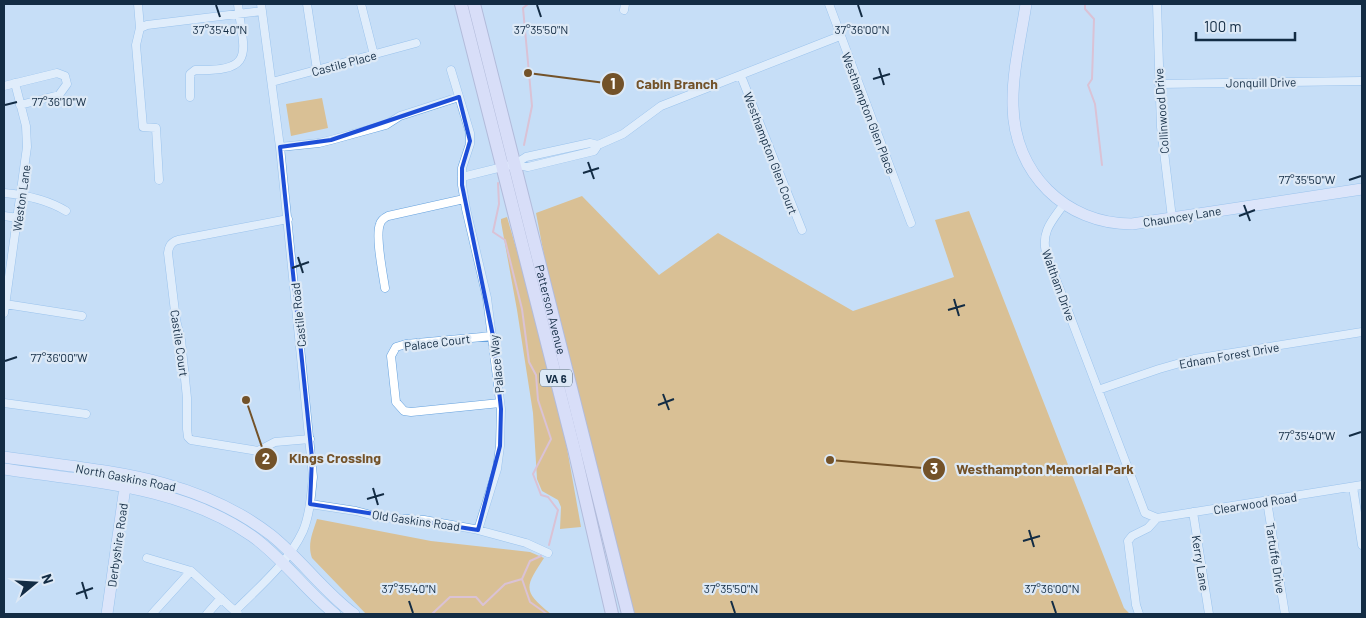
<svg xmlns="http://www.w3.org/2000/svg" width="1366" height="618" font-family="Barlow,sans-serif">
	<rect width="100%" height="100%" fill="#c6def7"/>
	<!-- green -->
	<path fill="#ef9c1e" d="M322,98L328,128L291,136L286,104Z
		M582,196L659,275L718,233L853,311L954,277L935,220L969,211L1124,608L1130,614H632L553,302L536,213Z
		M507,217L532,302L565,437L581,527L560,529L561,507L558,500L542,491L537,479L533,413L517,310L501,222V219Z
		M317,519L431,541L530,552L544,558C525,587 522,591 551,614H366L312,558C307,544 313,532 317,519Z"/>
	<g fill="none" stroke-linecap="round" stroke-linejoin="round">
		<!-- stream -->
		<path stroke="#f19fab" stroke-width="2" d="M1085,4V9L1094,19L1092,79L1088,85L1095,104L1102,165
			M524,145L532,106L523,8L528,4
			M498,183L499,204L493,232L505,240L522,309L529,362L536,375L538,400L551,439L533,474L541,495L548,497L558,510L549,545
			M541,556L530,561L522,579L530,602L547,614
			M432,614L450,597H476L483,605L505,584L522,579"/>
		<!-- street casing -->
		<g stroke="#66a2de" stroke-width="9">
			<path id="street" d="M138,4L140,28L136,45L143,127L156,128L159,180
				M307,4L317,70
				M361,4L374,55
				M829,4L911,223
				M1157,4L1161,127L1172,218
				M624,10L625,4
				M140,28L147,25L262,11
				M451,70L470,133V144L462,168V185L466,209L487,298L501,409L500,446L497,469L478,530
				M741,76L802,230
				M272,82L416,43
				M1159,84L1362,81
				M4,86L57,73L65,76L67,84L59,95L20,105
				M190,97V74L195,70C258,72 243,51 238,4
				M280,147L319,143L331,140L386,125L400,116L459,97
				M515,164L528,167L594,151L598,145L623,134L661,106L840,36
				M462,177L515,164L526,157L590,143L598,145
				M4,193C25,195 48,200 66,211
				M1064,204C1052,221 1041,231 1046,253L1145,513L1157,518L1362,485
				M4,216L18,218
				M288,219L178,240C171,242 169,246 168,253L176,320L181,340L187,398V429L188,437L191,440L258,451L275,442L310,439
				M385,288C383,274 375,236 380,224C381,220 384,218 388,216L464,199
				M5,304L82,316
				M4,313L27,147L26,126L15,83
				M493,336L406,344L396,347L391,356L396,402L404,411L411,412L500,403
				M1098,390L1159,369L1194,359L1362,332
				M4,403L86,414
				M1353,487L1362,545
				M1267,501L1285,614
				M310,504L356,511L378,517L424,520L474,529L526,543L548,553
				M1193,512L1209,614
				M147,558L191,571L238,614
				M235,611C259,587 288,563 303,531C310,514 311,495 313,477L280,147L261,4
				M152,614L191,571
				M207,614L221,598
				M1139,614L1136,605L1128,541L1132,536L1148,528L1157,518"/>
		</g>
		<!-- secondary casing -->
		<g stroke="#66a2de" stroke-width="12">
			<path id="secondary" d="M1026,4C1021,37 1012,72 1013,106C1014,173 1065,224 1132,224L1362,189
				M4,457C99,471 192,474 271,535C301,559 323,591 354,614
				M4,469C88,482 179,485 252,536C283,558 305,590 335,614
				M107,614L126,480"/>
		</g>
		<!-- primary casing -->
		<g stroke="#9991b7" stroke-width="14">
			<g id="primary">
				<path d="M461,4L574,449L612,614"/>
				<path id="s1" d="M474,4L628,614"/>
			</g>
		</g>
		<!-- street -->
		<use href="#street" stroke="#fff" stroke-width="8"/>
		<!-- secondary -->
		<use href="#secondary" stroke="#f6eefc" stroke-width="11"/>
		<!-- primary -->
		<use href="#primary" stroke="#eddef9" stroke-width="12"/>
	</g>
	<!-- marked area -->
	<path d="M0 0H1366V618H0ZM459,97L470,141L462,168V185L493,336L501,409L500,446L478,530L310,504L312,458L280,147L331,140Z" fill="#c6def7" fill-opacity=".55" fill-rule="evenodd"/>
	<path fill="none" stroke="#1d4ed8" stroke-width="4" stroke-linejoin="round" d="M459,97L470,141L462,168V185L493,336L501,409L500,446L478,530L310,504L312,458L280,147L331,140Z"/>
	<!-- ticks -->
	<path fill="none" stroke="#132c44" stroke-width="2" d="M216,5L220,17M537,5L541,17M858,5L862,17M879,68L884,85M873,79L890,74M5,105L17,102M588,162L594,179M583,173L599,168M1349,180L1361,176M1244,205L1250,221M1239,216L1255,210M298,257L303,273M292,268L309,262M954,299L959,316M948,310L965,305M5,361L17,357M663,394L669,410M658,405L674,399M1349,436L1361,432M373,488L378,505M367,499L384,494M1029,530L1034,547M1023,541L1040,536M82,582L87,599M76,594L93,588M409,601L413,613M731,601L735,613M1052,601L1056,613"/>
	<g text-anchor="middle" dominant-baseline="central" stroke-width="4.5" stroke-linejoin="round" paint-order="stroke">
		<!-- shield labels -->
		<rect fill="#dde9f6" stroke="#506579" stroke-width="1" x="540" y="369.5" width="32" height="17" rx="4"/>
		<g font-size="11" font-weight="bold" fill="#132c44">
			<text x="556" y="378">VA 6</text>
		</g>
		<!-- street labels -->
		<g font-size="12" fill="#132c44" stroke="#dde9f6">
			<text transform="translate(344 63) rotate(-15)">Castile Place</text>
			<text transform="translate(1261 82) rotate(-1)">Jonquill Drive</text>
			<text transform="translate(1161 111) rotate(-94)">Collinwood Drive</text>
			<text transform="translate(869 113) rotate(69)">Westhampton Glen Place</text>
			<text transform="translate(771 153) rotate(69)">Westhampton Glen Court</text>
			<text transform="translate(21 198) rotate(-82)">Weston Lane</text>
			<text transform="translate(1182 216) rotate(-9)">Chauncey Lane</text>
			<text transform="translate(1059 285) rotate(70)">Waltham Drive</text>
			<text stroke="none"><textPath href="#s1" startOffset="315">Patterson Avenue</textPath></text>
			<text transform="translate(298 315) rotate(-96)">Castile Road</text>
			<text transform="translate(437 342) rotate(-7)">Palace Court</text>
			<text transform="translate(180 343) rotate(82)">Castile Court</text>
			<text transform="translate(1229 355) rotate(-10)">Ednam Forest Drive</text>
			<text transform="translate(496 364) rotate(-96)">Palace Way</text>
			<text transform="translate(126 477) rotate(11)">North Gaskins Road</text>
			<text transform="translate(1255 503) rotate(-9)">Clearwood Road</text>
			<text transform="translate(416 520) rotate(8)">Old Gaskins Road</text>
			<text transform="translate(117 545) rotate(-82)">Derbyshire Road</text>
			<text transform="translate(1276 558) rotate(81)">Tartuffe Drive</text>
			<text transform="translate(1201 563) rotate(81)">Kerry Lane</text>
		</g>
	</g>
	<g font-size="12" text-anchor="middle" fill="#132c44" stroke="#dde9f6" stroke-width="4.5" stroke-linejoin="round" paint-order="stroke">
		<text x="220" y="34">37°35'40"N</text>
		<text x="541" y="34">37°35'50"N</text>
		<text x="862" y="34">37°36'00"N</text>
		<text x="59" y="106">77°36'10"W</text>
		<text x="1307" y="184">77°35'50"W</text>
		<text x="59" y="362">77°36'00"W</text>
		<text x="1307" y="440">77°35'40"W</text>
		<text x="409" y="593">37°35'40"N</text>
		<text x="731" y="593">37°35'50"N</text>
		<text x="1052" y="593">37°36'00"N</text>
	</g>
	<!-- callouts -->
	<path fill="none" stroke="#735229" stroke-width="2" d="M528 73L613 84M246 400L266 459M830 460L934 469"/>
	<g fill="#735229" stroke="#dde9f6" stroke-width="2">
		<circle cx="528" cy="73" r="5"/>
		<circle cx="246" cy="400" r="5"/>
		<circle cx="830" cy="460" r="5"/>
		<circle cx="613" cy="84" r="12"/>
		<circle cx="266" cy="459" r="12"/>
		<circle cx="934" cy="469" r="12"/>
	</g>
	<g font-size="15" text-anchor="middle" font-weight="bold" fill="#fff">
		<text x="613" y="89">1</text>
		<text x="266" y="464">2</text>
		<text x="934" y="474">3</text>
	</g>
	<g font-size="14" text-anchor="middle" font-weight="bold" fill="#735229" stroke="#dde9f6" stroke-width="4.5" stroke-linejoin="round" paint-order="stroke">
		<text x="677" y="89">Cabin Branch</text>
		<text x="335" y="463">Kings Crossing</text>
		<text x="1045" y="474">Westhampton Memorial Park</text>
	</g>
	<!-- border -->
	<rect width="1366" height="618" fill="none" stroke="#132c44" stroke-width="10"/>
	<!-- north arrow -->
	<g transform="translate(35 583) rotate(72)" stroke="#dde9f6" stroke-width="4" paint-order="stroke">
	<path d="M0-4L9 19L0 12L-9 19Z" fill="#132c44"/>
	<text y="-8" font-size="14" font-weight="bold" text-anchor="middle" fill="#132c44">N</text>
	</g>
	<!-- scale -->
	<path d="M1196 32v8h99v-8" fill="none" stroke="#132c44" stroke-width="2.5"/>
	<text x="1204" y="32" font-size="15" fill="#132c44" stroke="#dde9f6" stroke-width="4" paint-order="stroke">100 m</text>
</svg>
